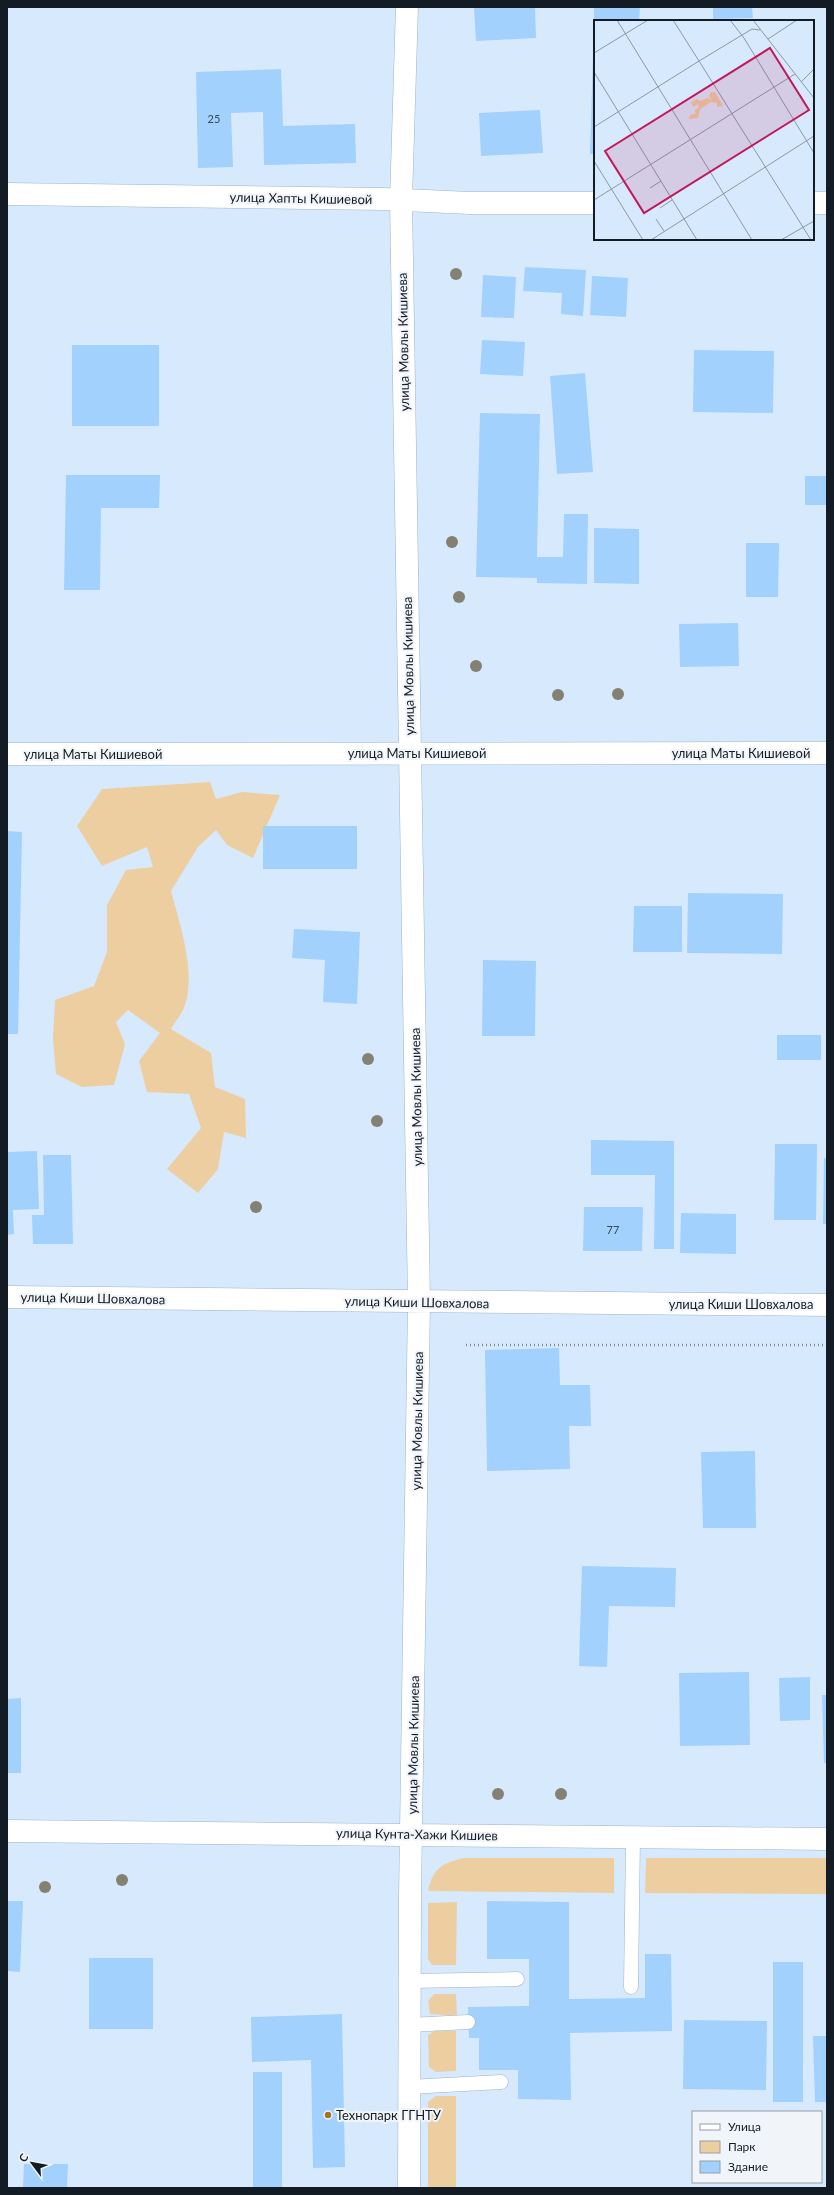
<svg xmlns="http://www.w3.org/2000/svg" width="834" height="2195" font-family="Lato,sans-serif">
	<rect width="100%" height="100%" fill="#d7eafd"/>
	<!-- green -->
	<path fill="#edcea0" d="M210,782L216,799L242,792L280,795L253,858L227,845L216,830L198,847L171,891C180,925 197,974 184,1008C181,1015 175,1022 171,1029L211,1053L215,1087L245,1099L246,1138L224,1132L218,1169L198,1193L167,1169L201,1128L189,1094L147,1092L139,1061L160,1033L128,1010L116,1022L125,1044L114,1085L82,1087L56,1074L53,1039L55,1000L94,986L107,952V905L126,870L153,867L147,847L102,866L77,826L102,789Z
		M464,1858H614V1893L428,1891C433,1868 442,1863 464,1858Z
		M646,1858H827V1894L645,1893Z
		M457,1902L456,1965H432L428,1959V1903Z
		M434,1994H456L457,2016L430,2014L428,2001Z
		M435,2031H456V2071L436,2072L429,2067L428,2035Z
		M436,2096H456V2188H428V2102Z"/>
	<!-- building -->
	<path fill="#a2d1fd" d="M474,7H535L536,38L476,41Z
		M594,7H640L639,21H594Z
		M713,7H752L753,18L713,19Z
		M594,21H595V154H590Z
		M281,69L283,126L355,124L356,163L264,165L263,112L231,113L233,167L198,168L196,72Z
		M540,110L543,153L481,156L479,113Z
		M525,267L586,270L583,316L561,314L562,293L523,291Z
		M483,275L516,277L514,318L481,317Z
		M592,276L628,278L626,317L590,315Z
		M482,340L525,342L523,376L480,374Z
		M72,345H159V426H72Z
		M694,350L774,351L773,413L693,412Z
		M585,373L593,472L557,474L550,376Z
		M480,413L540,414L537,557H563L564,514H588L587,584L537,583V578L476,577Z
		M66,475H160L159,508H101L100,590H64Z
		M805,476H827V505H805Z
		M594,528L639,529V584L594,583Z
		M746,543H779L778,597H746Z
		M738,623L739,666L680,667L679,624Z
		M263,826H357V869H263Z
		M7,831L22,832L18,1034H7Z
		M688,893L783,894L782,954L687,953Z
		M634,906H682V952H633Z
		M294,929L360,932L357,1004L323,1002L325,960L292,958Z
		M483,960L536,961L535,1036H482Z
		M777,1035H821V1060H777Z
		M591,1140L674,1141V1249H654L655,1175H591Z
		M775,1144H817L816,1220H774Z
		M37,1151L39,1209L13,1210L14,1234L7,1235V1152Z
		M43,1155H71L73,1244H33L32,1215H44Z
		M824,1158H827V1224H823Z
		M584,1207H643L642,1251H583Z
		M681,1213L736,1214V1254L680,1253Z
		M559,1348L560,1385H590L591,1426H569L570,1469L487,1471L485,1350Z
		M755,1451L756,1528H703L701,1452Z
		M582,1566L676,1568L675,1607L609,1606L607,1667L579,1666Z
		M749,1672L750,1745L680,1746L679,1673Z
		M810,1677V1720L780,1721L779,1678Z
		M822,1695H827V1763H824Z
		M21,1698V1773H7V1699Z
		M7,1901H23L20,1972L7,1971Z
		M487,1901L569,1902V1999L645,1998V1954H671L672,2031L570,2033L571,2100L518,2099V2070H479V2038H469L468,2007L529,2006V1959H487Z
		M89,1958H153V2029H89Z
		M773,1962H803V2102H773Z
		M342,2014L345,2167L313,2168L311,2060L252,2062L251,2017Z
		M684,2020L767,2021L766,2090L683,2089Z
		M813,2036H827V2102H815Z
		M253,2072H282V2188H253Z
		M24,2164H68L67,2188H23Z"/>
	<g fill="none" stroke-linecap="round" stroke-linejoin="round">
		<!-- lane casing -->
		<g stroke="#9bb3c9" stroke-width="15">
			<path id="lane" d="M409,1981L517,1979
				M631,1987L633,1837
				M409,2025L468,2022
				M409,2087L501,2082"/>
		</g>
		<!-- street casing -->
		<g stroke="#9bb3c9" stroke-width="23">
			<path id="street" d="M407,7L401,200L419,1302L410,1897L409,2188
				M7,194L383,199L470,203H595
				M813,203H827
				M7,1297L827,1305
				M7,1831L827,1839"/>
		</g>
		<!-- secondary casing -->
		<g stroke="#9bb3c9" stroke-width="23">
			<path id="secondary" d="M7,754L827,753"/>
		</g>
		<!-- path -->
		<path stroke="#7d8c9a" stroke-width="2.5" stroke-dasharray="1 3" stroke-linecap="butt" d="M466,1345H827"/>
		<!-- lane -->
		<use href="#lane" stroke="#fff" stroke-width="14"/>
		<!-- street -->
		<use href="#street" stroke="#fff" stroke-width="22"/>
		<!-- secondary -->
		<use href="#secondary" stroke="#fff" stroke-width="22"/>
	</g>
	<!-- trees -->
	<g fill="#848072">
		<circle cx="456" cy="274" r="6"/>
		<circle cx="452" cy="542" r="6"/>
		<circle cx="459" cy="597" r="6"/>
		<circle cx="476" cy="666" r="6"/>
		<circle cx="618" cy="694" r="6"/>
		<circle cx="558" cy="695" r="6"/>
		<circle cx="368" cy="1059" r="6"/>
		<circle cx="377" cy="1121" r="6"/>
		<circle cx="256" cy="1207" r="6"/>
		<circle cx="498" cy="1794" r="6"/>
		<circle cx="561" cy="1794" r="6"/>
		<circle cx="122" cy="1880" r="6"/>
		<circle cx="45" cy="1887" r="6"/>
	</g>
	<!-- markers -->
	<circle fill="#a17425" stroke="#f1f5fa" stroke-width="1.5" cx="328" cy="2115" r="4"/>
	<g text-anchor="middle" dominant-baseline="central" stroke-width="4" stroke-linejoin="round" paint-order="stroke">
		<!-- number labels -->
		<g font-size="11" fill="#37495a">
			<text x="214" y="118">25</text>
			<text x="613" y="1229">77</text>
		</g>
		<!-- street labels -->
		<g font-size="13" fill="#131c24" stroke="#f1f5fa">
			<text transform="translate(301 198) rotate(1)">улица Хапты Кишиевой</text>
			<text transform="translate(403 342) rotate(-91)">улица Мовлы Кишиева</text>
			<text transform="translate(408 666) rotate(-91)">улица Мовлы Кишиева</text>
			<text x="417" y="753">улица Маты Кишиевой</text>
			<text x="741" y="753">улица Маты Кишиевой</text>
			<text x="93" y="754">улица Маты Кишиевой</text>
			<text transform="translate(416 1097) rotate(-91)">улица Мовлы Кишиева</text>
			<text transform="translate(93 1298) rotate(1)">улица Киши Шовхалова</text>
			<text transform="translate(417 1302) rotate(1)">улица Киши Шовхалова</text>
			<text x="741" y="1304">улица Киши Шовхалова</text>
			<text transform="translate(417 1421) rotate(-89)">улица Мовлы Кишиева</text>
			<text transform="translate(413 1745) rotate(-89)">улица Мовлы Кишиева</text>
			<text transform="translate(417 1834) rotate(1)">улица Кунта-Хажи Кишиев</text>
		</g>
		<!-- poi labels -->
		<g font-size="13" fill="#131c24" stroke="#f1f5fa" text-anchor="start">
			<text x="336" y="2115">Технопарк ГГНТУ</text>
		</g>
	</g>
	<!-- overview -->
	<g transform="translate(594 20)">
		<rect width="220" height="220" fill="#d7eafd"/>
		<path d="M117,72H121L129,86L123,87V83L117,82L106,89L104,98L95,99L96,95L102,93L100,90L105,88L104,84L99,87L97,82L103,79L106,81L113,78L118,80L115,76Z" fill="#edcea0"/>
		<path fill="none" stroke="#8998a6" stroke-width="1" d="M23,0L158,220M79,0L105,41L158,9L166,10M136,0L150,18L220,133M159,0L220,78M174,19L203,0M0,33L54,0M0,52L103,220M207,62L220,49M0,107L105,41L217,220M0,141L49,220M56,168L67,161M0,180L201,54M66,188L78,180M62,199L70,211M57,220L220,116M187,220L220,201"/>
		<path fill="#c2185b" fill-opacity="0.15" stroke="#c2185b" stroke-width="2" d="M176,28L215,90L50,193L11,131Z"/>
		<rect width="220" height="220" fill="none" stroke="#131c24" stroke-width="2"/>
	</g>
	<!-- border -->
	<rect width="834" height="2195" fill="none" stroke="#131c24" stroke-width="16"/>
	<!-- legend -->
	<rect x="692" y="2111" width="130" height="72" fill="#f1f5fa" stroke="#989ea4"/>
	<rect x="700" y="2124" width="20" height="6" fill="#ffffff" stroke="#989ea4"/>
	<text x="728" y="2131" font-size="12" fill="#131c24">Улица</text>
	<rect x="700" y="2141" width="20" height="12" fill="#edcea0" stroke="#989ea4"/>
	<text x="728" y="2151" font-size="12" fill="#131c24">Парк</text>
	<rect x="700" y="2161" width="20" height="12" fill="#a2d1fd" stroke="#989ea4"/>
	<text x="728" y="2171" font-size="12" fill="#131c24">Здание</text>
	<!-- north arrow -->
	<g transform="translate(32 2163) rotate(302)" stroke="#f1f5fa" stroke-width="3" paint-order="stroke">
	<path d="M0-3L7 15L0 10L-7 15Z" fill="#131c24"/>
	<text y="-6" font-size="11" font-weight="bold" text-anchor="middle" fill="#131c24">С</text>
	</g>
</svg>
